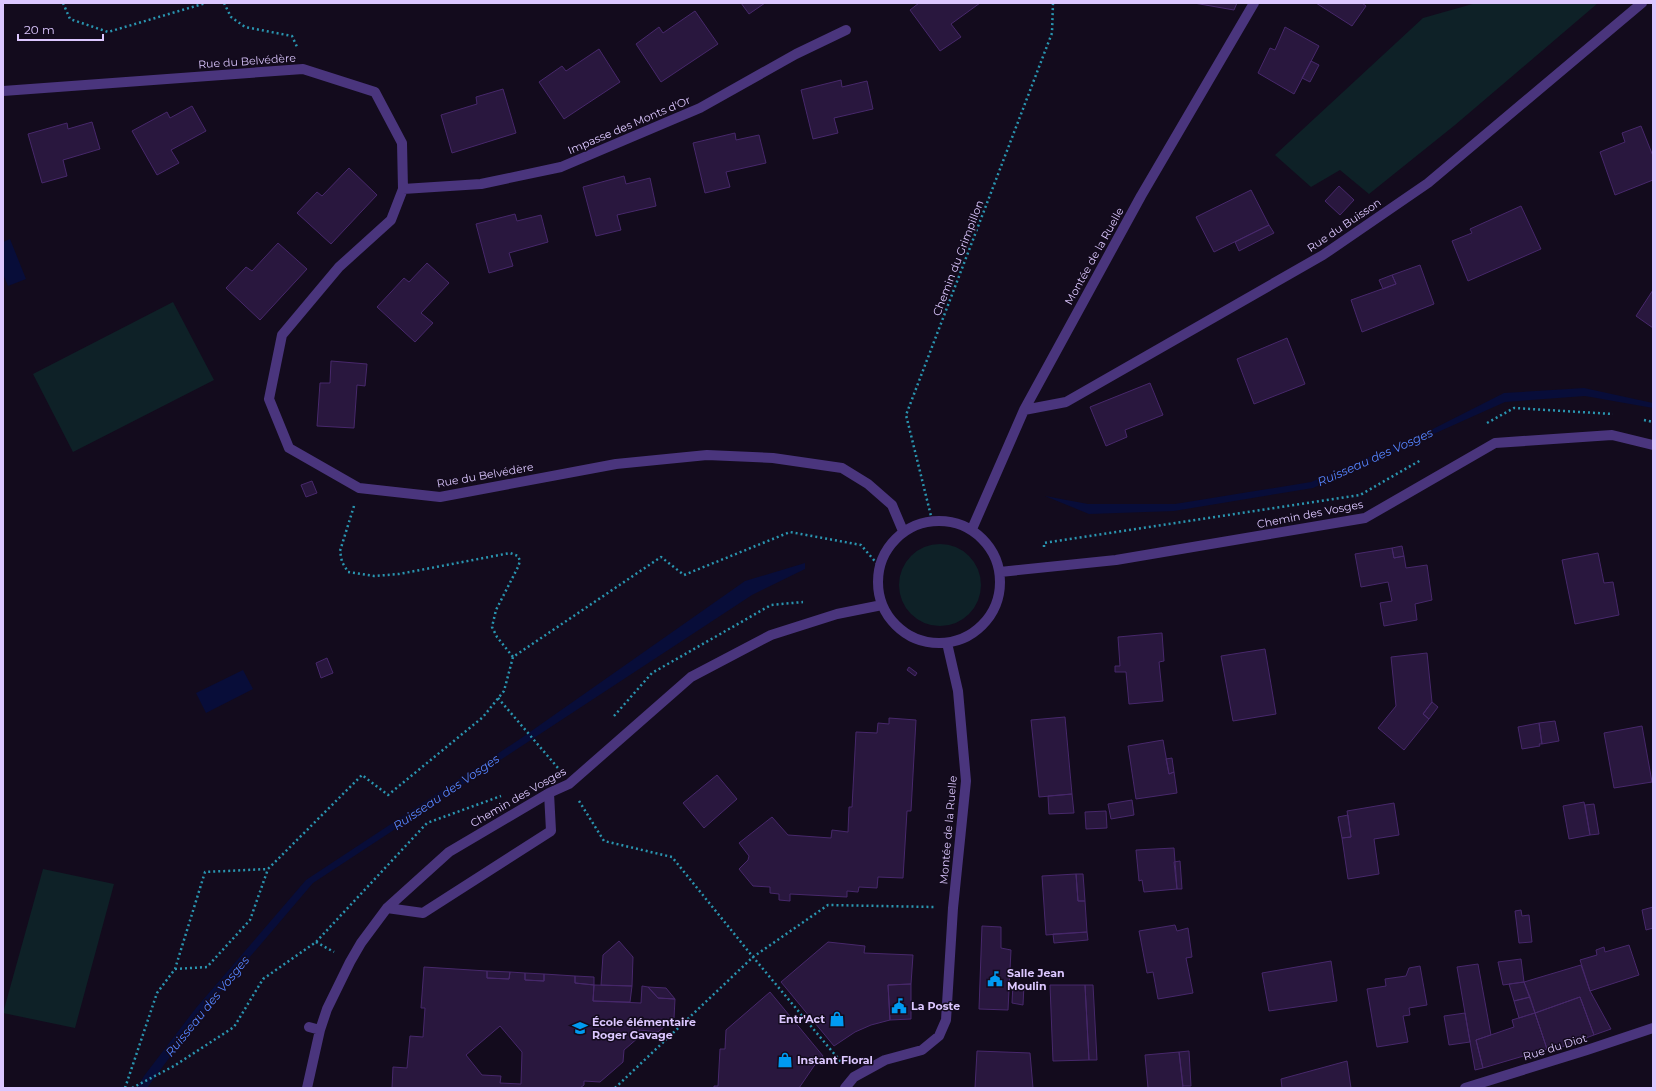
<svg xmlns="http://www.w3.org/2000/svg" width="1656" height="1091" font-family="Montserrat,sans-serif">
	<rect width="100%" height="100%" fill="#130b1d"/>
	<!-- green -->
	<path fill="#0e2127" d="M1476,3H1598L1455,125L1369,194L1340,170L1311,187L1275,155L1423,18Z
		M173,302L214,380L73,452L33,374Z
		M899 585a41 41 0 1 1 82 0a41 41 0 1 1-82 0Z
		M43,869L114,884L75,1028L3,1013Z"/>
	<!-- water -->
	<path fill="#080d39" d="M10,239L26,279L8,286L3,274V242Z
		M1584,388L1653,403V408L1585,396L1505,402L1313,488L1174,511L1089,514L1045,496L1088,504H1175L1311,482L1425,433L1504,393Z
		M805,563V569L752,595L313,883L203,1012L147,1088H137L144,1076L196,1008L306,880L520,739L745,581Z
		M243,670L253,689L206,713L196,693Z"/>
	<!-- building -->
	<path fill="#29173e" stroke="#47286b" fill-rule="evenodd" d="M741,3H765L749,14Z
		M919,3H980L951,24L961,37L940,51L910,10Z
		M1194,3H1237L1234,10Z
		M1316,3H1362L1366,6L1352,26Z
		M695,11L718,44L661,82L636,44L659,27L663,33Z
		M1285,27L1319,46L1294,94L1258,73L1270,48L1275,50Z
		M599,49L620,82L564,119L539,82L562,66L566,71Z
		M1311,61L1319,65L1310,82L1302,78Z
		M841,80L842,87L867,81L873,109L834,118L838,133L813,139L801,90Z
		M503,89L516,133L452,153L441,115L477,104L476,97Z
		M192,106L206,131L171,150L179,163L157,175L132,131L167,112L170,118Z
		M92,122L100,149L63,160L67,176L42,183L28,134L67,123L68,129Z
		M1641,126L1653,156V180L1615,195L1600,152L1625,142L1622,133Z
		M735,133L736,140L759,135L766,163L726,172L730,187L705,193L693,143Z
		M349,168L377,195L331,244L297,213L317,192L322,196Z
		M624,176L626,184L650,178L656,206L617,215L621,230L596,236L583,187Z
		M1339,186L1354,200L1340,215L1325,201Z
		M1251,190L1269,225L1214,252L1196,217Z
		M1521,206L1541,249L1468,281L1452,241L1472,233L1470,229Z
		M515,214L517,221L541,215L548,242L509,253L513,266L489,273L476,224Z
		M1269,225L1274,233L1239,251L1235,242Z
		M278,243L307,269L260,320L226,288L246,267L252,271Z
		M427,263L449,283L421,313L433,323L415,342L377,307L404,278L409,282Z
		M1420,265L1434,304L1362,332L1351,300L1396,284L1392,275Z
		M1392,275L1396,284L1383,289L1379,280Z
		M1653,290V328L1636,316Z
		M1287,338L1305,384L1254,404L1237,359Z
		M331,361L367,364L365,386L357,385L354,428L317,426L320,383H330Z
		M1150,383L1163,415L1125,430L1127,437L1106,446L1090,407Z
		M312,481L317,493L306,497L301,485Z
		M1402,546L1404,556L1394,558L1392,548Z
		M1392,548L1394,558L1404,556L1406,568L1427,565L1432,600L1415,604L1417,620L1384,626L1380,603L1392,601L1388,582L1361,587L1355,554Z
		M1598,553L1604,583L1613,582L1619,615L1575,624L1562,560Z
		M1162,633L1164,661L1159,662L1163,701L1129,704L1126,672H1115V666H1120L1118,637Z
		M1265,649L1276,714L1233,721L1221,656Z
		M1427,653L1432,702L1423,714L1429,719L1404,750L1378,728L1396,706L1391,657Z
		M327,658L333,673L321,678L316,663Z
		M909,667L917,673L915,676L907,670Z
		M1432,702L1438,707L1429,719L1423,714Z
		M1065,717L1072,794L1039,797L1031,720Z
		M889,718L916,720L911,811H907L903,878L878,877L877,888L859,887L858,892L847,891V897L790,894V901L779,900V894L770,893V887L753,886L739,869L748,860L749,856L739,843L772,817L788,835L831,838L832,830L848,832L849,807H852L856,732L877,733L878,723L889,724Z
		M1555,721L1559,741L1542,744L1539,723Z
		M1539,723L1542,744H1539L1540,746L1522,749L1518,727Z
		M1642,726L1652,782L1614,788L1604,733Z
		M1163,740L1169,774L1174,772L1177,793L1136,799L1128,746Z
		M1172,758L1174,772L1169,774L1166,759Z
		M717,775L737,799L704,828L683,803Z
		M1072,794L1074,813L1049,814L1048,796Z
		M1132,800L1134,815L1111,819L1108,804Z
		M1584,802L1590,835L1569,839L1563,806Z
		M1394,803L1399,835L1374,839L1379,874L1348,879L1342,838L1351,837L1347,811Z
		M1594,804L1599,834L1590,835L1585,805Z
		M1106,811L1107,828L1086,829L1085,812Z
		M1348,815L1351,837L1342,838L1338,817Z
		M1174,848L1177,889L1144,892L1142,880L1139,881L1136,850Z
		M1180,861L1182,889H1177L1174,862Z
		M1076,874H1083L1085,901H1078Z
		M1076,874L1078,901H1085L1087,932L1046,935L1042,876Z
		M1653,907V928L1646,930L1642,910Z
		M1521,910L1522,916L1529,915L1532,942L1519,943L1515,911Z
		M1175,925L1177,931L1188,928L1192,957L1186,958L1193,993L1158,999L1153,972L1147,973L1139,931Z
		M982,926L1001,927V948L1011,950L1008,1010L979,1009Z
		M1087,932L1088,940L1054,943L1053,934Z
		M619,941L633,957L632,986L601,985L603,955Z
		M828,942L865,946L864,953L913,955L911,984L888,985L890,1020L871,1025L855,1032L834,1046L781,982Z
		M1629,945L1639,975L1590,991L1580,960L1597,955L1596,950L1604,947L1605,952Z
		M1521,959L1524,982L1503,985L1498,962Z
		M1331,961L1337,1001L1269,1011L1262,973Z
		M1478,964L1491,1035L1476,1040L1483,1068L1475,1070L1457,967Z
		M1581,965L1590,991L1611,1029L1594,1035L1580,997L1535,1013L1524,982Z
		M1420,966L1427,1005L1409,1008L1410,1015L1403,1016L1408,1042L1377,1047L1367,989L1386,986L1385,979L1406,976L1409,968Z
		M424,967L487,971V978L509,979L510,972L525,973V980L544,981V974L575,976V983L594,985L593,1001L641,1003L642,986L648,987L658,998L675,999L674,1018L658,1032L639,1030V1037L624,1050L623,1062L600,1082L584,1081V1085L580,1088H392L393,1067L407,1068L410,1036L423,1037L425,1008H421ZM500,1026L522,1052L521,1084L500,1083L501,1076L482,1075L466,1055Z
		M487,971L510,972L509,979L487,978Z
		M525,973L544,974V981L525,980Z
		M575,976L594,977V985L575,983Z
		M1524,982L1530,997L1514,1001L1509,984Z
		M911,984V1019L890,1020L888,985Z
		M1013,984L1024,985L1023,1005L1012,1003Z
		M594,985L632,986L630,1002L593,1001Z
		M1050,985H1085L1089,1060L1053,1061Z
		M1085,985H1093L1097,1060H1089Z
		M648,987L666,988L675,999L658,998Z
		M770,992L823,1056L814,1066L799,1088H714V1086H718L720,1049H725L726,1030Z
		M1530,997L1535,1013L1519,1018L1514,1001Z
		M1580,997L1594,1035L1548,1052L1535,1013Z
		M1465,1013L1470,1042L1449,1045L1444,1016Z
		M1535,1013L1547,1049L1483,1068L1476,1040L1514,1027L1512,1020Z
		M977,1051L1030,1053L1033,1088H975Z
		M1189,1051L1191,1086H1183L1179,1052Z
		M1179,1052L1183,1088H1148L1145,1055Z
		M1347,1061L1351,1088H1282L1281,1079Z"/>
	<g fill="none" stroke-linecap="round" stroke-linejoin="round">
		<!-- path -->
		<path stroke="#2a95b0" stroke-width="2.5" stroke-dasharray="2 3" stroke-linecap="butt" d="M63,3L70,19L108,32L206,3
			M224,3L231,17L245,27L292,36L298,49
			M1644,420L1653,422
			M1487,423L1514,408L1613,414
			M354,506L340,551L342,562L348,572L374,576L399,574L510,553L518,556L520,561L518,567L496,610L492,627L497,637L513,657
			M932,520L906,415L1052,33L1053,3
			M1044,547V543L1360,495L1421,460
			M498,698L558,768
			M614,716L652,673L771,605L803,602
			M579,801L604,841L672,857L753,957L841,1062
			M316,942L334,952
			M175,969L207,967L250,920L268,869
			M125,1088L157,993L175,969L205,872L268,869L362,775L388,795L483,717L504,691L513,657L661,557L684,575L790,532L861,545L879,566
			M132,1088L174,1066L234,1027L263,979L316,942L427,823L501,796
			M615,1088L753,957L828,905L934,907"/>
		<!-- minor -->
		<path stroke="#4a357d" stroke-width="10" d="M3,91L303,69L375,92L402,143L403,189L391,220L339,267L282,335L269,399L289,448L359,488L440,497L616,464L707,455L773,458L842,468L868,484L892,505L903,531
			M403,189L481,184L561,167L700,108L796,54L846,30
			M1024,410L1066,402L1323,255L1428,183L1642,3
			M878 582a61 61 0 1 1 122 0a61 61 0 1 1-122 0Z
			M972,529L1024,410L1141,196L1254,3
			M1000,572L1116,560L1365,518L1495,443L1612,435L1653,445
			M387,908L423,913L551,831L549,793
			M309,1027L320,1030
			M307,1088L320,1030L327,1009L350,962L361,943L387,908L449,852L549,793L569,784L691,677L771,635L837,614L882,605
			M845,1088L854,1077L885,1060L922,1050L939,1036L946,1020L953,908L966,781L958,691L947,643
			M1465,1088L1587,1050L1653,1028"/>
	</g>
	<!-- icons -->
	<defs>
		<g id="civic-bare" transform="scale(1.2)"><path d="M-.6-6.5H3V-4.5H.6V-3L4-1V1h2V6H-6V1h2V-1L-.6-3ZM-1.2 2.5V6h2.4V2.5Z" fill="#009bf2" stroke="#130b1d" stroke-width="2.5" paint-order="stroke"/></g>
		<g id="shop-bare" transform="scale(1.2)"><path d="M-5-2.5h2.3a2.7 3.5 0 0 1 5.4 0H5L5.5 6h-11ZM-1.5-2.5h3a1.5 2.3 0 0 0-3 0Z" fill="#009bf2" stroke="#130b1d" stroke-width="2.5" paint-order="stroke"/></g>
		<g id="school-bare" transform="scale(1.2)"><path d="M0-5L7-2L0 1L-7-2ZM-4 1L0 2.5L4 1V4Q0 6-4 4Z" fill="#009bf2" stroke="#130b1d" stroke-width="2.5" paint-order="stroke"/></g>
	</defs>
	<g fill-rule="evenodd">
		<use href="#civic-bare" x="995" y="979"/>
		<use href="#civic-bare" x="899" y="1006"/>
		<use href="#shop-bare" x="837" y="1019"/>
		<use href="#school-bare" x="580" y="1028"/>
		<use href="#shop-bare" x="785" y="1060"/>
	</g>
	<g text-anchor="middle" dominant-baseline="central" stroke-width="3" stroke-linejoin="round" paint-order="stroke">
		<!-- street labels -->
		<g font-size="11" fill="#dcc7ff" stroke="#130b1d">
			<text transform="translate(247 61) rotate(-4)">Rue du Belvédère</text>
			<text transform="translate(629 125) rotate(-23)">Impasse des Monts d'Or</text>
			<text transform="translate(1344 225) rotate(-34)">Rue du Buisson</text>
			<text transform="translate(1094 256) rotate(-61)">Montée de la Ruelle</text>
			<text transform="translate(958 258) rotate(-69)">Chemin du Grimpillon</text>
			<text transform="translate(485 475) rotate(-10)">Rue du Belvédère</text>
			<text transform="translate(1310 514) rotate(-11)">Chemin des Vosges</text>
			<text transform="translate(518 797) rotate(-30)">Chemin des Vosges</text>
			<text transform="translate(948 830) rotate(-85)">Montée de la Ruelle</text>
			<text transform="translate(1555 1047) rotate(-17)">Rue du Diot</text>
		</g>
		<!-- poi labels -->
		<g font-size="11" font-weight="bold" fill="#dcc7ff" stroke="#130b1d" text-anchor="start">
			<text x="1007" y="973">Salle Jean<tspan x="1007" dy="13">Moulin</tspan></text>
			<text x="911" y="1006">La Poste</text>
			<text x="825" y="1019" text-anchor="end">Entr'Act</text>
			<text x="592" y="1022">École élémentaire<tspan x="592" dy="13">Roger Gavage</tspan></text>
			<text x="797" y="1060">Instant Floral</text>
		</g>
		<!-- water labels -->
		<g font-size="12" font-style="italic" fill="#5584ff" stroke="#130b1d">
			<text transform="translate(1375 457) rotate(-24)">Ruisseau des Vosges</text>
			<text transform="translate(446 792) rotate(-34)">Ruisseau des Vosges</text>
			<text transform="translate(207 1006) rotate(-51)">Ruisseau des Vosges</text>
		</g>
	</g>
	<!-- border -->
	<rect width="1656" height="1091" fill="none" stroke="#dcc7ff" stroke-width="8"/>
	<!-- scale -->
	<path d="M18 34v6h85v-6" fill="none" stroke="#dcc7ff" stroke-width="2"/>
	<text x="24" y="34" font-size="12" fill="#dcc7ff" stroke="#130b1d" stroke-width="3" paint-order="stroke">20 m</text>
</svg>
